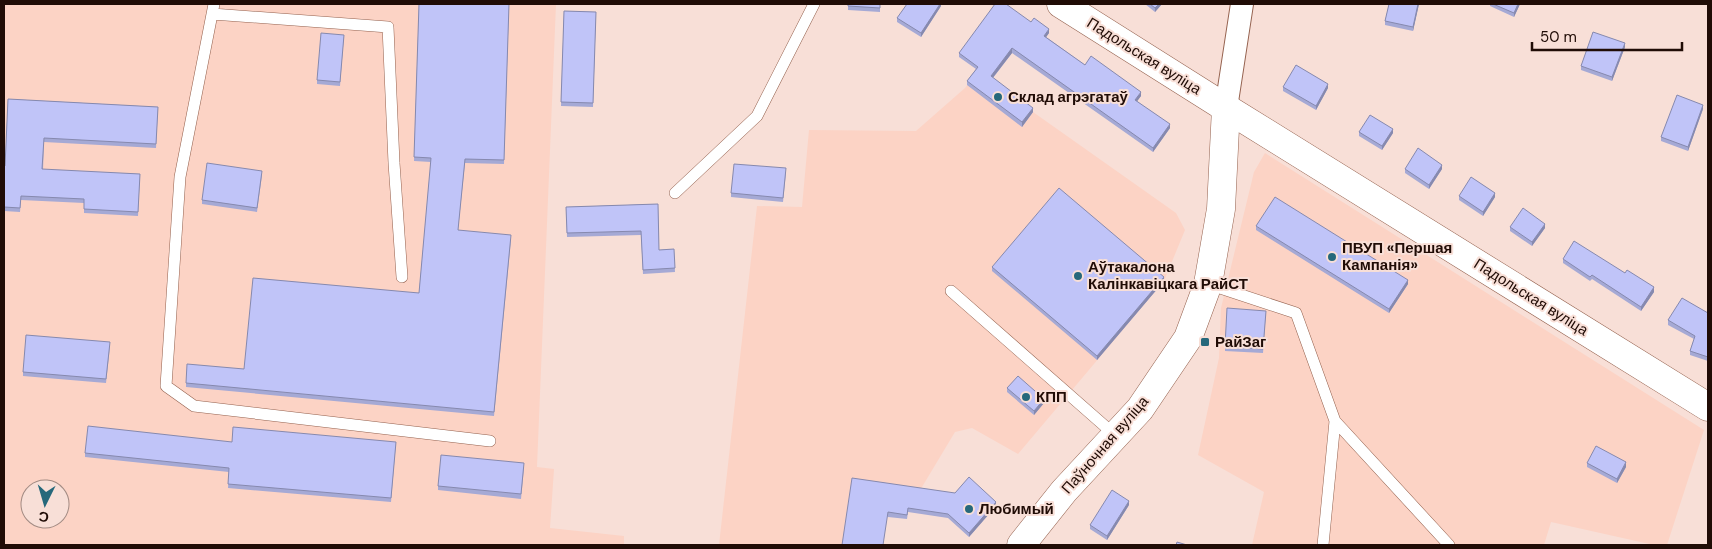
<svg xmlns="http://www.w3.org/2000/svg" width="1712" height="549" font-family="'DM Sans',sans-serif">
	<rect width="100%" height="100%" fill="#f8dfd7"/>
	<!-- built -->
	<path fill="#fcd3c5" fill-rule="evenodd" d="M4,4H556L537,467L554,469L550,528L624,536V545H4ZM30,489H60V519H30Z
		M978,71L1033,112L1176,213L1185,230L1164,281L1018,454L972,428L955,432L919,492L843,545H719L757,206L802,207L809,130L916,131L965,88Z
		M1265,153L1704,430L1667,545H1654L1551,522L1544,545H1252L1264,492L1198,455L1219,358L1221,308L1254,172Z"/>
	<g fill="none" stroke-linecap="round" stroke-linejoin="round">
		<!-- service casing -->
		<g stroke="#94614e" stroke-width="12">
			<path id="service" d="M214,4L180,177L166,386L194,406L490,441
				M212,14L388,27L394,163L402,277
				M675,193L757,116L814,4
				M1208,284L1296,313L1335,421L1449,545
				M951,291L1115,435
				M1323,545L1335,421"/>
		</g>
		<!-- minor casing -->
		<g stroke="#94614e" stroke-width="24">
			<path id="minor" d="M1226,108L1242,4"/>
		</g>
		<!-- tertiary casing -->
		<g stroke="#94614e" stroke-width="29">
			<path id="tertiary" d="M1021,545L1064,491L1140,409L1188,338L1208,284L1221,209L1226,108"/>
		</g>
		<!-- secondary casing -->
		<g stroke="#94614e" stroke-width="29">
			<path id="secondary" d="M1061,4L1226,108L1708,407"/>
		</g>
		<!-- service -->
		<use href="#service" stroke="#fff" stroke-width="11"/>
		<!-- minor -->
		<use href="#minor" stroke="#fff" stroke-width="22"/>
		<!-- tertiary -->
		<use href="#tertiary" stroke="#fff" stroke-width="28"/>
		<!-- secondary -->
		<use href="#secondary" stroke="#fff" stroke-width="28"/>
	</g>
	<!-- wall -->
	<path fill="#a5a9d5" d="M419,4H509L504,164L465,163L458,230L511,239L494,416L186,387V383L244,369L419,293L431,162L414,161Z
		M848,4H880V12L848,10Z
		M941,4V6L921,37L897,22V18Z
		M1145,4H1162L1155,12Z
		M1389,4H1419L1413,31L1385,25V21Z
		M1490,4H1520L1514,17L1490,6Z
		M564,11L596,12L593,107L561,106Z
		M1031,22L1049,33L1046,37L1085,65L1141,96L1137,101L1170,128L1153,152L1012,53L993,78L1033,112L1022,127L967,85V81L976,69L959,57V53Z
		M344,35L340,86L317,84V80Z
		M1625,47L1612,81L1581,70V66Z
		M1283,87L1328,88L1316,110L1283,91Z
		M8,99L158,107L156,148L44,142L43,170L140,174L138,216L84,213V203L21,200L20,212L4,211V166H5Z
		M1703,109L1688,151L1661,141V137Z
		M1359,132L1393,133L1382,150L1359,136Z
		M1405,169H1442L1429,189L1405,173Z
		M786,172L783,202L731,197V193Z
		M262,175L257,212L202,204V200Z
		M1459,196L1495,197L1483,216L1459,200Z
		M658,204L659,250L674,249L675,272L643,274L641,235L567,237L566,207Z
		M1256,226L1408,284L1389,313L1256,230Z
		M1510,227L1545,228L1532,246L1510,231Z
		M1563,259L1625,273L1654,292L1641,311L1592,279L1590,281L1563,263Z
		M992,267L1164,281L1097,360L992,271Z
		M1266,311L1263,353L1225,351V346Z
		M1708,313V361L1690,355V351L1694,339L1668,325V320Z
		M110,346L106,383L23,376V372Z
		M1007,388L1044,403L1034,415L1007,392Z
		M232,442H396L391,502L228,488L229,472L85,457V453Z
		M1587,463L1626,467L1617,483L1587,467Z
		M524,467L521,499L438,490V486Z
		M852,478L996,506L969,537L948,518L908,512L907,519L888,517Z
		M1129,505L1107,540L1090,529V525Z"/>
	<!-- shaded-wall -->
	<path fill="#8689ae" d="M940,4H941V6L921,37V33Z
		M1159,4H1162L1155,12V8Z
		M1418,4H1419L1413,31V27Z
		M1518,4H1520L1514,17V13Z
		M1049,29V33L1044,40V36Z
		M1625,43V47L1612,81V77Z
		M1012,48V53L991,80V76Z
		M1328,84V88L1316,110V106Z
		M1141,92V96L1135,104V100Z
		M1703,105V109L1688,151V147Z
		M1033,108V112L1022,127V122Z
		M1170,124V128L1153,152V148Z
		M1393,129V133L1382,150V146Z
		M1442,165V169L1429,189V185Z
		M1495,193V197L1483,216V212Z
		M1545,224V228L1532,246V242Z
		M1164,277V281L1097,360V356Z
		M1408,280V284L1389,313V309Z
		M1654,287V292L1641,311V307Z
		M1044,399V403L1034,415V411Z
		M1626,462V467L1617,483V479Z
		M1129,501V505L1107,540V536Z
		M996,502V506L969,537V533Z"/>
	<!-- building -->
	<path fill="#c0c4f8" stroke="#8689ae" d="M419,4H509L504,160L465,159L458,230L511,235L494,412L186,383L187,364L244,369L253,278L419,293L431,158L414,157Z
		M848,4H880V8L848,6Z
		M907,4H940L921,33L897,18Z
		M995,4H1006L1031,22L1034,18L1049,29L1044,36L1085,65L1091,56L1141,92L1135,100L1170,124L1153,148L1012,48L991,76L1033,108L1022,122L967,81L978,67L959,53Z
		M1150,4H1159L1155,8Z
		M1389,4H1418L1413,27L1385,21Z
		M1493,4H1518L1514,13Z
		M564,11L596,12L593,103L561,102Z
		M1593,32L1625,43L1612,77L1581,66Z
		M321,33L344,35L340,82L317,80Z
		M1296,65L1328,84L1316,106L1283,87Z
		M1677,95L1703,105L1688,147L1661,137Z
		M8,99L158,107L156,144L44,138L42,169L140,174L138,212L84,209V199L21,196L20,208L4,207V166H5Z
		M1370,115L1393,129L1382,146L1359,132Z
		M1418,148L1442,165L1429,185L1405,169Z
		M207,163L262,171L257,208L202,200Z
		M734,164L786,168L783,198L731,193Z
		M1471,177L1495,193L1483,212L1459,196Z
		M1059,188L1164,277L1097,356L992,267Z
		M1275,197L1408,280L1389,309L1256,226Z
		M658,204L659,250L674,249L675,268L643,270L641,231L567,233L566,207Z
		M1523,208L1545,224L1532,242L1510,227Z
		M1574,241L1625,273L1627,270L1654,287L1641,307L1592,275L1590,277L1563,259Z
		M1682,298L1708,313V357L1690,351L1695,336L1668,320Z
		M1227,308L1266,311L1263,349L1225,346Z
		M26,335L110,342L106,379L23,372Z
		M1018,376L1044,399L1034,411L1007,388Z
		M88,426L232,442L233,427L396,442L391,498L228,484L229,468L85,453Z
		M1596,446L1626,462L1617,479L1587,463Z
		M441,455L524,463L521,494L438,486Z
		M969,477L996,502L969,533L948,514L908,508L907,515L888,512L883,545H842L852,478L955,493Z
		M1112,490L1129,501L1107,536L1090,525Z
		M1177,542L1187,545H1176Z"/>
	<!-- markers -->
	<g fill="#26687b" stroke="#f8dfd7" stroke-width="2">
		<circle cx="998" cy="97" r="5"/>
		<circle cx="1332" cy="257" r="5"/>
		<circle cx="1078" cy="276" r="5"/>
		<rect x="1200" y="337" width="10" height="10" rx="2.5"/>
		<circle cx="1026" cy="397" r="5"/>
		<circle cx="969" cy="509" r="5"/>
	</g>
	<g text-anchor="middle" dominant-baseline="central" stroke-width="4" stroke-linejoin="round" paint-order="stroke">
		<!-- street labels -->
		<g font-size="15" fill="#200c06" stroke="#f8dfd7">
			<text transform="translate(1144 56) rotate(32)">Падольская вуліца</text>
			<text transform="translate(1531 297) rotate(32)">Падольская вуліца</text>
			<text transform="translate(1105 445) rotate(-49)">Паўночная вуліца</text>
		</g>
		<!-- poi labels -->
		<g font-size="15" font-weight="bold" fill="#200c06" stroke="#f8dfd7" text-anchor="start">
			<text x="1008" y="97">Склад агрэгатаў</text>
			<text x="1342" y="248">ПВУП «Першая<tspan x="1342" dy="17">Кампанія»</tspan></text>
			<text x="1088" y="267">Аўтакалона<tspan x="1088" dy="17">Калінкавіцкага РайСТ</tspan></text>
			<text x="1215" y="342">РайЗаг</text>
			<text x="1036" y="397">КПП</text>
			<text x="979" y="509">Любимый</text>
		</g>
	</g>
	<!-- border -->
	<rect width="1712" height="549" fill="none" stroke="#200c06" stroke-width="10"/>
	<!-- north arrow -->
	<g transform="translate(45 504) rotate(185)"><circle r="24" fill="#f8dfd7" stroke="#a28b83"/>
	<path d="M0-4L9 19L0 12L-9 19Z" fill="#26687b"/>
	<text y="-8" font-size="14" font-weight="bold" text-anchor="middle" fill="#200c06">С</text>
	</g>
	<!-- scale -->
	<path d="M1532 42v8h150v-8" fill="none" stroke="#200c06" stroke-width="2.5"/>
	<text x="1540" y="42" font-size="15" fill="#200c06" stroke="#f8dfd7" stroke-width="4" paint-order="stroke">50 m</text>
</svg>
